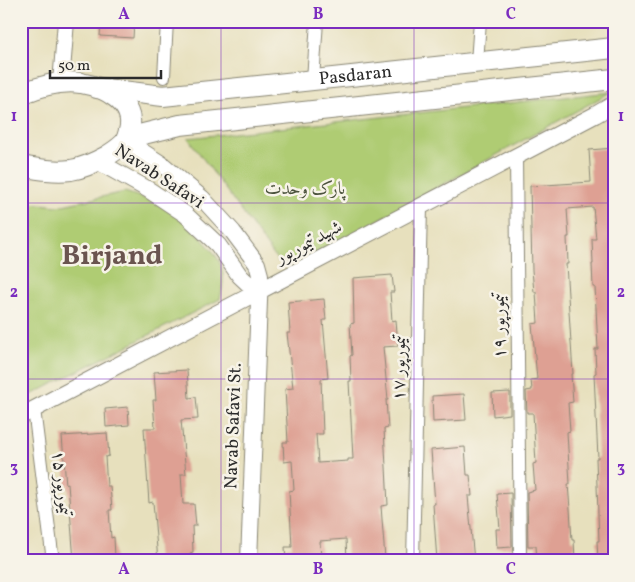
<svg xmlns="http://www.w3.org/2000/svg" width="635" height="582" font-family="Vollkorn,Amiri,serif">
	<rect width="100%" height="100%" fill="#f7f3e8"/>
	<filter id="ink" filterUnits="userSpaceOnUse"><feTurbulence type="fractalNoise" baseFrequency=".02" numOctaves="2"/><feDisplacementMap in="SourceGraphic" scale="10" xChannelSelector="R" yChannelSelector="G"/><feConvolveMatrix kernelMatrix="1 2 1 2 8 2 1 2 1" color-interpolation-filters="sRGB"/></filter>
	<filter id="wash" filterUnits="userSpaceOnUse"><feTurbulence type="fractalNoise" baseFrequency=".0096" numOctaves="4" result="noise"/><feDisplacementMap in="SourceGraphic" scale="20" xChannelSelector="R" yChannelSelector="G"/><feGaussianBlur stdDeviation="1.12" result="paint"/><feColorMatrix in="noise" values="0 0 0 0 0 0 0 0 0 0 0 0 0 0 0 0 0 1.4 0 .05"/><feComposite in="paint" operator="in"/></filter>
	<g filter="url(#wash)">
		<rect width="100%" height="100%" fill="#e7e0bd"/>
		<!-- green -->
		<path fill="#afcc73" stroke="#6d7c4f" d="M611,92L300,263L278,261L188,138Z
			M125,192C145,199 168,205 185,219C191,225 197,233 203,240C222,261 227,270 220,299L21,400V202L58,206Z"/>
		<g id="blocks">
			<!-- building -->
			<path fill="#dea093" d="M101,21H134L133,38L100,36Z
				M614,148V561H598L597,541H599L596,458H598L594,374L596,373L595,349H598L595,287H593L592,264H593L592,239H596L593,207L567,209L569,237H567L568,264H566L573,374H571L573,402L568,403L570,431L567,432L570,484H568L570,509L572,540H574L575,561H537L536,546H528L527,492L535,490L533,464L536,463L533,413H527L526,391L532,390L531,380L537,379L532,324L538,323L536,292H534L532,270L530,186L591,182L589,150Z
				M392,275L394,292H390L392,321L396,320L398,346L383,347L388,400H386L388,428L384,429L388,505L381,506L385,559L347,561L346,539L320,541L321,561H286L285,547H292L289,491L294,490L292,461L284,462L283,442H288L285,389L293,388L287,333H290L288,302L324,299L326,320H323L328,378L321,379L323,434H316L318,463L348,461V459H353L349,381H351L350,356L352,355L350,324L354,323L353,278Z
				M187,370L189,398L196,397L198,419L181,420L186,474H181L183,504H194L196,526H192L193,552L190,553V561H158L153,502L149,503L144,428H155L153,400H156L154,372Z
				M510,392V414L493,416L492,393Z
				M464,394L466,420L433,422L432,396Z
				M128,407L129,425L106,427L105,409Z
				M107,433L109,456L105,457L107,486H110L112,510H109L111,538L114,537L115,558L74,561L68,484L66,485L62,436Z
				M465,447L467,475H470L472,496H468L474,561H437L433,504H435L431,450Z
				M511,493L512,547L497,548L496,529H500L497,494Z"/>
		</g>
	</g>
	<g filter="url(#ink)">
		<use href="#blocks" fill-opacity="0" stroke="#898674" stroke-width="1"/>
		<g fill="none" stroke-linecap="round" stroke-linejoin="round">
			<!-- minor casing -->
			<g stroke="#898674" stroke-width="14">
				<path id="minor" d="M477,62L480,21
					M164,77L167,21
					M313,80L317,21
					M516,157L520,561
					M34,409L53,561
					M413,561L421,207"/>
			</g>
			<!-- tertiary casing -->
			<g stroke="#898674" stroke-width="18">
				<path id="tertiary" d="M61,83L66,21
					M126,141L163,165L202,198L233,232L257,264L260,275L249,561
					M97,161L149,190L185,214L218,245L240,276L258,293
					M21,416L595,115L614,104"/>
			</g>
			<!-- primary casing -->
			<g stroke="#898674" stroke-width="22">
				<g id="primary">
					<path id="s1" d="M97,88L163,96L614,48"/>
					<path d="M21,94C40,86 61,80 81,83C104,87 137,103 129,131C128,134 127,139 125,142C121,147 113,152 107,156C96,162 84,168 71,170C54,172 38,169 21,166"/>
					<path d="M127,138L180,125L614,79"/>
				</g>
			</g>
			<!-- minor -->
			<use href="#minor" stroke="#fff" stroke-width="12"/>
			<!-- tertiary -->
			<use href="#tertiary" stroke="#fff" stroke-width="16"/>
			<!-- primary -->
			<use href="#primary" stroke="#fff" stroke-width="20"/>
		</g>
	</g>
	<!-- grid -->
	<path fill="none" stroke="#7b2cbf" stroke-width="1" stroke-opacity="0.55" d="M221,21V561M414,21V561M21,203H614M21,379H614"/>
	<g text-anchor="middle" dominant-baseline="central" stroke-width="5" stroke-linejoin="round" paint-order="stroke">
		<!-- street labels -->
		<g font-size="18" fill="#2b2b2b" stroke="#f7f3e8">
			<text stroke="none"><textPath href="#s1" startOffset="260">Pasdaran</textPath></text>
			<text transform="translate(159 177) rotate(33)">Navab Safavi</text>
			<text transform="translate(309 243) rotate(-28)">شهید تیمورپور</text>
			<text transform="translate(500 326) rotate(-91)">تیمورپور ۱۹</text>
			<text transform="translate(400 368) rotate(-89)">تیمورپور ۱۷</text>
			<text transform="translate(234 426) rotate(-88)">Navab Safavi St.</text>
			<text transform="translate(61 483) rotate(83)">تیمورپور ۱۵</text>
		</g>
		<!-- park labels -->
		<g font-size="18" fill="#4c533d" stroke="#f7f3e8">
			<text x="305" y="189">پارک وحدت</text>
		</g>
		<!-- town labels -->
		<g font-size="28" font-weight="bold" fill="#6a544f" stroke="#f7f3e8">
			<text x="112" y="256">Birjand</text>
		</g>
	</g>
	<!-- margin -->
	<rect width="635" height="582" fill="none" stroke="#f7f3e8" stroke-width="55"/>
	<!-- scale -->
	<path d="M50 70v8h111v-8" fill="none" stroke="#2b2b2b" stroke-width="2.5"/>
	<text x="58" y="70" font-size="15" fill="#2b2b2b" stroke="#f7f3e8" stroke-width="4" paint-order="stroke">50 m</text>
	<rect x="28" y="28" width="580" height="526" fill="none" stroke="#7b2cbf" stroke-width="2"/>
	<g font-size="16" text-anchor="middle" font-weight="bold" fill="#7b2cbf">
		<text x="124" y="19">A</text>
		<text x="318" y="19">B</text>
		<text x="511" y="19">C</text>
		<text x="14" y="121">1</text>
		<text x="621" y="121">1</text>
		<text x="14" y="297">2</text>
		<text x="621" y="297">2</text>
		<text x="14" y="472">3</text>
		<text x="621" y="472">3</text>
		<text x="124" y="574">A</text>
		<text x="318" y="574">B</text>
		<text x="511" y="574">C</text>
	</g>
</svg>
